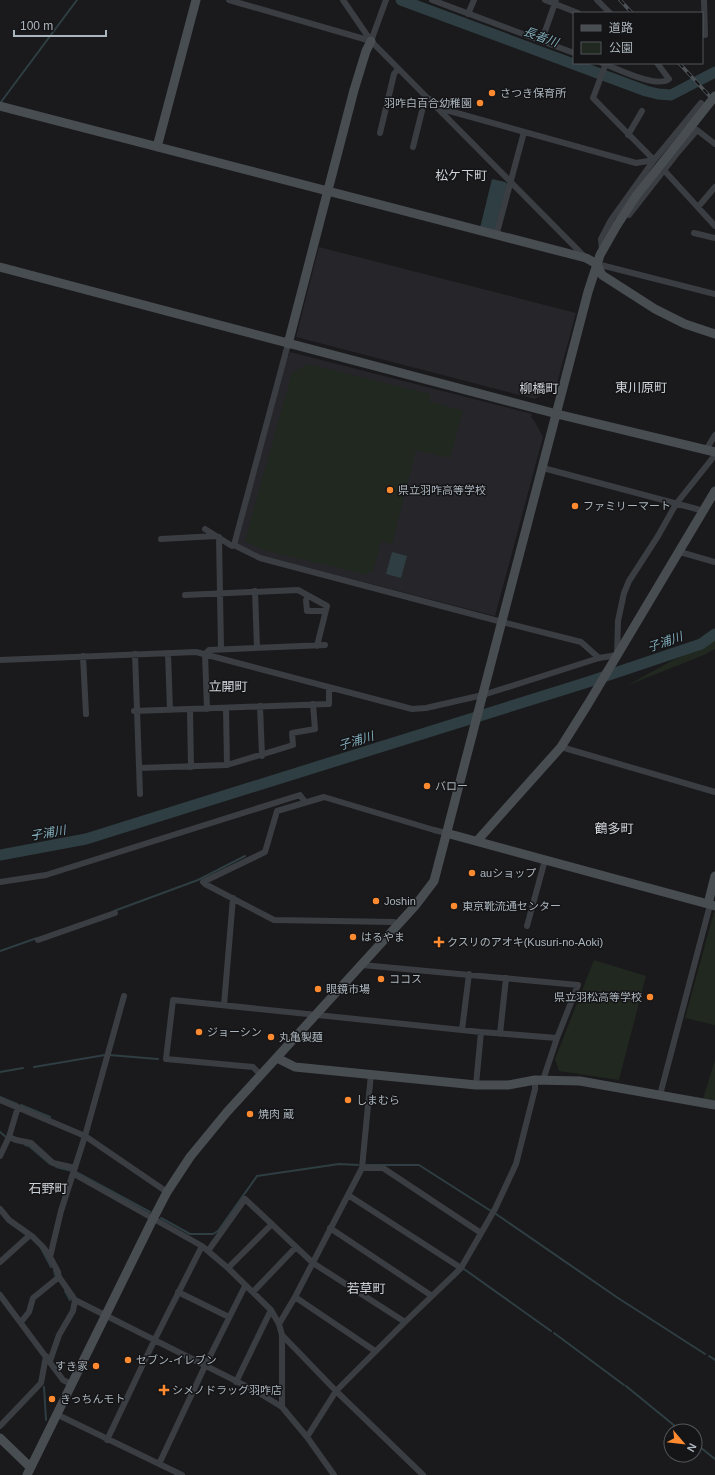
<svg xmlns="http://www.w3.org/2000/svg" width="715" height="1475" font-family="Helvetica,'Noto Sans JP',sans-serif">
	<rect width="100%" height="100%" fill="#1a1a1c"/>
	<!-- built -->
	<path fill="#26262a" d="M319,247L576,313L556,387L535,399L296,337Z
		M290,352L532,414L531,417L535,422L543,437L495,616L260,555L237,544L286,357L288,356Z"/>
	<!-- green -->
	<path fill="#20281f" d="M308,364L430,394L429,401L463,411L450,458L416,450L392,544L381,541L373,572L368,571L367,575L264,550L245,541L292,373Z
		M715,638V649L704,655L626,686L673,660L704,647L706,643Z
		M714,912L715,913V1025L685,1018Z
		M594,960L646,976L619,1080L559,1071L555,1059Z
		M715,1060V1101L703,1099Z"/>
	<!-- water -->
	<path fill="#2e3e42" d="M492,179L505,182L509,185L495,231L480,228Z
		M392,552L407,556L401,578L386,574Z"/>
	<g fill="none" stroke-linecap="round" stroke-linejoin="round">
		<!-- stream -->
		<path stroke="#2e3e42" stroke-width="2" d="M1,102L77,0
			M114,911L198,880L245,856
			M0,951L37,938
			M109,1055L158,1059
			M34,1067L105,1055
			M0,1072L23,1068
			M0,1097L17,1104
			M21,1105L50,1117
			M0,1132L7,1138
			M25,1145L29,1146L50,1164
			M366,1165H419L491,1211
			M56,1167L72,1171
			M76,1172L150,1212
			M496,1214L618,1298L705,1354
			M161,1218L190,1234H213L218,1231L257,1176L339,1164L358,1165
			M41,1248L51,1267
			M464,1269L551,1331
			M54,1271L56,1277
			M65,1291L70,1300
			M554,1333L624,1385
			M709,1356L715,1360
			M626,1386L681,1431
			M44,1387L46,1420
			M695,1443L715,1459"/>
		<!-- river -->
		<path stroke="#2e3e42" stroke-width="11" d="M401,0L646,91L658,94L671,95L715,72
			M0,855L86,839L588,682L701,644L715,634"/>
		<!-- street -->
		<path stroke="#3a3d42" stroke-width="6" d="M229,0L371,41
			M343,0L371,41L585,257
			M432,0L574,53
			M545,0L578,13
			M597,0L610,13
			M704,0L705,35
			M468,14L474,0
			M542,40L556,0
			M371,41L386,0
			M602,63C616,68 657,89 669,79L657,63
			M442,113L446,110L636,163L654,160L701,103
			M380,133L394,74L398,69
			M628,135L642,111
			M413,147L423,107L429,99
			M662,168L715,226
			M698,207L715,187
			M629,215L679,151L697,130L715,144
			M694,233L715,238
			M496,236L524,132
			M602,250L601,239L611,220L654,160L593,98L606,63
			M597,264L715,294
			M288,344L234,545L260,558L502,622L581,642L599,658
			M706,450L715,435
			M543,468L704,511
			M205,529L232,546L234,545
			M219,537L221,649
			M161,539L216,536
			M680,552L715,562
			M255,591L257,648
			M185,595L298,590L327,606L317,646
			M308,596L306,600L307,611H325
			M168,653L170,710
			M135,654L140,794
			M83,656L86,714
			M0,660L196,652L412,709L426,708L483,695L599,658L617,655L618,621L624,593L629,581L658,536L676,504L715,455
			M260,706L262,756
			M226,708L227,765
			M190,709L191,767
			M207,709L205,654L209,650L325,645
			M134,711L329,704V687
			M561,747L715,792
			M139,768L227,765L293,745L292,733L315,729L313,704
			M0,882L46,875L300,795L305,802
			M399,924L394,922L274,920L205,884L203,882L265,852L277,811L324,797L434,830L446,833
			M527,926L545,860
			M38,940L115,913
			M362,965L578,985L557,1038L543,1080
			M224,1005L233,898
			M462,1030L469,974
			M500,1034L506,978
			M261,1075L253,1067L166,1059L173,1000L481,1032L557,1038
			M476,1085L481,1032
			M660,1095L710,905
			M0,1100L85,1136L167,1192
			M9,1137L16,1140L31,1143L53,1163L75,1168
			M0,1156L9,1137L18,1107
			M362,1168H383L481,1233
			M74,1174L202,1246L228,1268L271,1310L279,1324
			M348,1195L461,1268
			M0,1209L9,1220L33,1237L43,1247L50,1257L58,1272L59,1277L75,1300L256,1391L282,1407L307,1437L334,1475
			M330,1228L432,1296
			M208,1251L245,1199L313,1263L405,1322
			M50,1257L61,1211L85,1136L124,996
			M0,1262L30,1235
			M228,1268L272,1224
			M178,1292L229,1317
			M253,1292L295,1248
			M0,1295L63,1380L71,1384
			M295,1297L375,1351
			M21,1322L29,1312L33,1298L59,1277
			M282,1335L336,1391L423,1475
			M50,1361L59,1335L73,1311L75,1300
			M236,1382L271,1310
			M282,1407V1335L279,1324L295,1297L362,1168L371,1074
			M56,1414L182,1475
			M0,1426L41,1383L46,1356
			M307,1437L336,1391L405,1322L461,1268L495,1209L516,1164L535,1089V1080
			M107,1440L154,1341L202,1246
			M159,1464L205,1366L245,1286"/>
		<!-- secondary -->
		<path stroke="#484d52" stroke-width="9" d="M0,106L586,258L597,264L602,275L655,309L685,324L715,334
			M157,147L196,0
			M0,267L557,414L715,452
			M288,344L354,90L366,51L371,41
			M446,833L708,904
			M477,841L561,747L588,704L715,491
			M715,876L708,904L715,906
			M277,1058L295,1067L476,1085H508L535,1080L580,1081L715,1105
			M0,1438L30,1467
			M27,1475L153,1219L167,1192L190,1157L227,1112L415,906L434,881L588,292L600,255L617,225"/>
		<!-- rail casing -->
		<g stroke="#4d5257" stroke-width="3.5">
			<path id="rail" d="M620,0L632,13
				M679,63L715,102"/>
		</g>
		<!-- rail -->
		<use href="#rail" stroke="#151517" stroke-width="2" stroke-dasharray="6" stroke-linecap="butt"/>
		<!-- secondary-bridge -->
		<path stroke="#484d52" stroke-width="9" d="M617,225L636,196L715,96"/>
	</g>
	<!-- markers -->
	<g fill="#ff8a2f" stroke="#151517" stroke-width="1.5">
		<circle cx="492" cy="93" r="4"/>
		<circle cx="480" cy="103" r="4"/>
		<circle cx="390" cy="490" r="4"/>
		<circle cx="575" cy="506" r="4"/>
		<circle cx="427" cy="786" r="4"/>
		<circle cx="472" cy="873" r="4"/>
		<circle cx="376" cy="901" r="4"/>
		<circle cx="454" cy="906" r="4"/>
		<circle cx="353" cy="937" r="4"/>
		<path d="M437 936h4v4h4v4h-4v4h-4v-4h-4v-4h4z"/>
		<circle cx="381" cy="979" r="4"/>
		<circle cx="318" cy="989" r="4"/>
		<circle cx="650" cy="997" r="4"/>
		<circle cx="199" cy="1032" r="4"/>
		<circle cx="271" cy="1037" r="4"/>
		<circle cx="348" cy="1100" r="4"/>
		<circle cx="250" cy="1114" r="4"/>
		<circle cx="128" cy="1360" r="4"/>
		<circle cx="96" cy="1366" r="4"/>
		<path d="M162 1384h4v4h4v4h-4v4h-4v-4h-4v-4h4z"/>
		<circle cx="52" cy="1399" r="4"/>
	</g>
	<g text-anchor="middle" dominant-baseline="central" stroke-width="3" stroke-linejoin="round" paint-order="stroke">
		<!-- poi labels -->
		<g font-size="11" fill="#abb5bd" stroke="#151517" text-anchor="start">
			<text x="500" y="93">さつき保育所</text>
			<text x="472" y="103" text-anchor="end">羽咋白百合幼稚園</text>
			<text x="398" y="490">県立羽咋高等学校</text>
			<text x="583" y="506">ファミリーマート</text>
			<text x="435" y="786">バロー</text>
			<text x="480" y="873">auショップ</text>
			<text x="384" y="901">Joshin</text>
			<text x="462" y="906">東京靴流通センター</text>
			<text x="361" y="937">はるやま</text>
			<text x="447" y="942">クスリのアオキ(Kusuri-no-Aoki)</text>
			<text x="389" y="979">ココス</text>
			<text x="326" y="989">眼鏡市場</text>
			<text x="642" y="997" text-anchor="end">県立羽松高等学校</text>
			<text x="207" y="1032">ジョーシン</text>
			<text x="279" y="1037">丸亀製麺</text>
			<text x="356" y="1100">しまむら</text>
			<text x="258" y="1114">焼肉 蔵</text>
			<text x="136" y="1360">セブン-イレブン</text>
			<text x="88" y="1366" text-anchor="end">すき家</text>
			<text x="172" y="1390">シメノドラッグ羽咋店</text>
			<text x="60" y="1399">きっちんモト</text>
		</g>
		<!-- water labels -->
		<g font-size="12" font-style="italic" fill="#80acba" stroke="#151517">
			<text transform="translate(541 37) rotate(20)">長者川</text>
			<text transform="translate(665 642) rotate(-19)">子浦川</text>
			<text transform="translate(356 741) rotate(-17)">子浦川</text>
			<text transform="translate(48 833) rotate(-10)">子浦川</text>
		</g>
		<!-- quarter labels -->
		<g font-size="13" fill="#cdd2d8" stroke="#151517">
			<text x="461" y="175">松ケ下町</text>
			<text x="641" y="387">東川原町</text>
			<text x="539" y="388">柳橋町</text>
			<text x="228" y="686">立開町</text>
			<text x="614" y="828">鶴多町</text>
			<text x="48" y="1188">石野町</text>
			<text x="366" y="1288">若草町</text>
		</g>
	</g>
	<!-- legend -->
	<rect x="573" y="12" width="130" height="52" fill="#151517" stroke="#515559"/>
	<rect x="581" y="25" width="20" height="6" fill="#484d52" stroke="#515559"/>
	<text x="609" y="32" font-size="12" fill="#abb5bd">道路</text>
	<rect x="581" y="42" width="20" height="12" fill="#20281f" stroke="#515559"/>
	<text x="609" y="52" font-size="12" fill="#abb5bd">公園</text>
	<!-- north arrow -->
	<g transform="translate(683 1443) rotate(118)"><circle r="19" fill="#151517" stroke="#515559"/>
	<path d="M0-3L7 15L0 10L-7 15Z" fill="#ff8a2f"/>
	<text y="-6" font-size="11" font-weight="bold" text-anchor="middle" fill="#abb5bd">N</text>
	</g>
	<!-- scale -->
	<path d="M14 30v6h92v-6" fill="none" stroke="#abb5bd" stroke-width="2"/>
	<text x="20" y="30" font-size="12" fill="#abb5bd" stroke="#151517" stroke-width="3" paint-order="stroke">100 m</text>
</svg>
